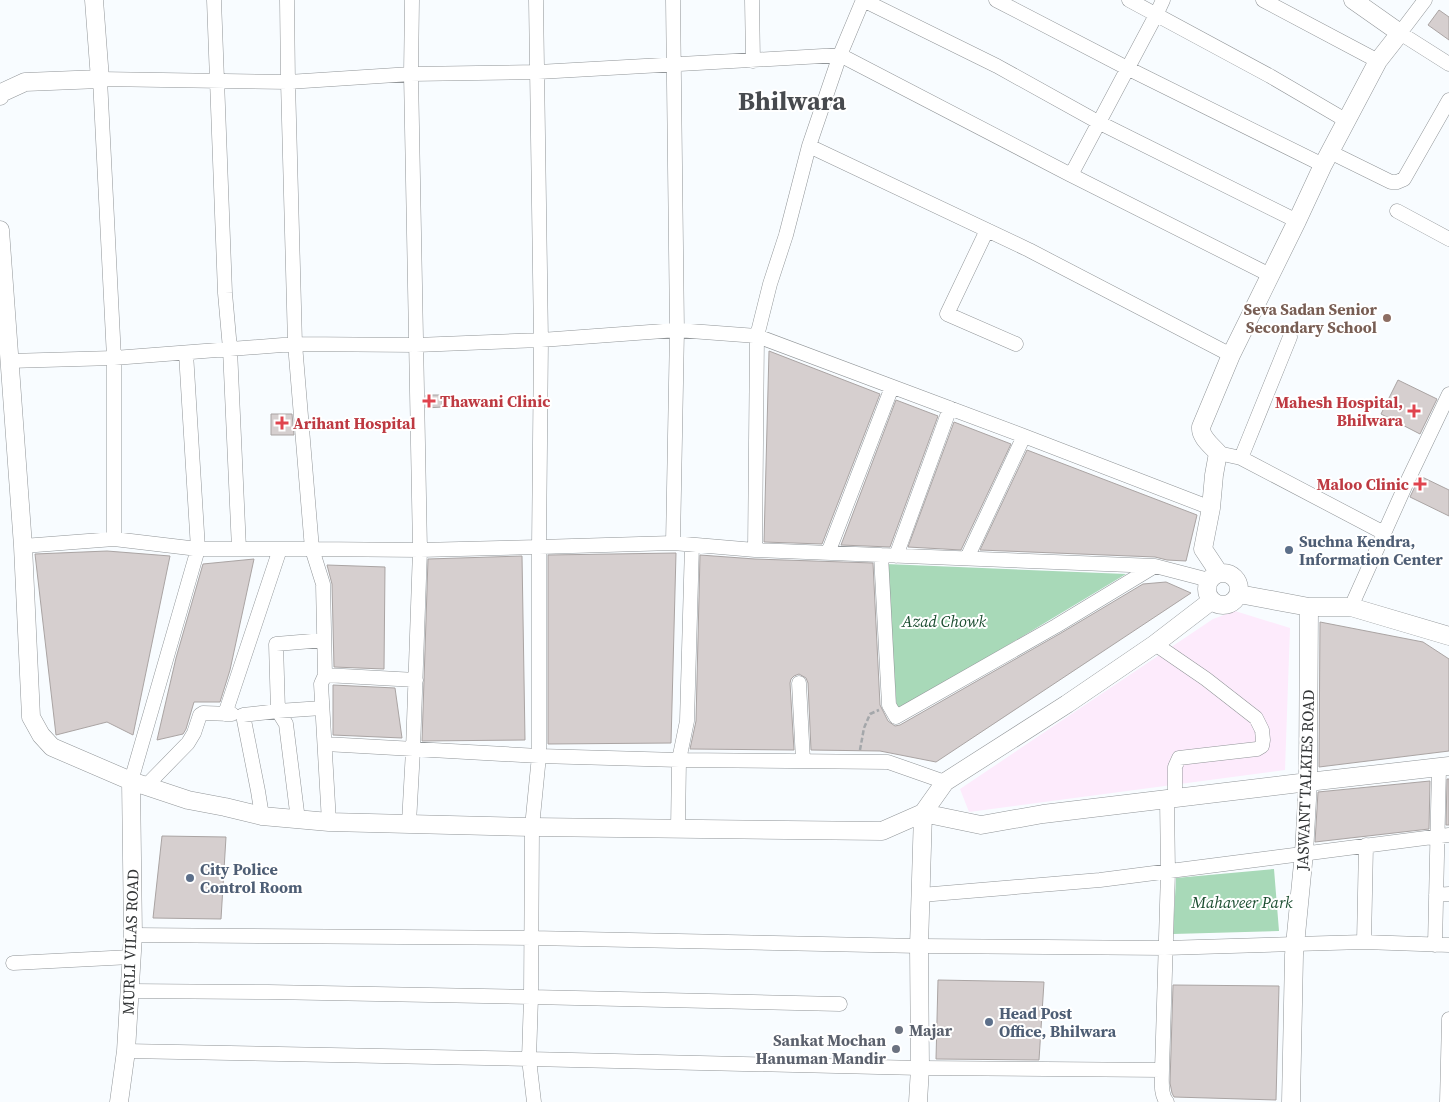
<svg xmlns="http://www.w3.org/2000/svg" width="1449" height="1102" font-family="'Source Serif 4',serif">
	<rect width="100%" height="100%" fill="#f8fcff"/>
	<!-- commercial -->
	<path fill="#fdebfc" d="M1235,611L1290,628L1285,770L969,812L960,789L1213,619Z"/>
	<!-- green -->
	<path fill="#a8d9b8" d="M886,564L1126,574L897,712Z
		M1274,869L1279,931L1173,934L1176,878Z"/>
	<!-- building -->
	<path fill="#d6cfcf" stroke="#aaa4a3" d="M1439,10L1449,17V40L1428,25Z
		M769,351L880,394L822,544L764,542Z
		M1398,380L1437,399L1420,434L1381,414Z
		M426,395H441L442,407L426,408Z
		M896,400L938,416L890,547L841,545Z
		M271,414H292L294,435H271Z
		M954,422L1011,444L961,550L908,547Z
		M1027,450L1197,515L1186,561L1167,560L1155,557L980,550Z
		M1420,476L1449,490V516L1410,497Z
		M107,551L170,556L133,735L107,722L56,735L35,554Z
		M676,553L671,743L548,744V555Z
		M700,555L755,559L873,563L880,705L888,721L895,726L900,725L1061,633L1143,584L1166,582L1191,593L936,762L880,751L811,750L808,683L806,678L799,674L794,676L791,679L790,683L794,750L690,749L696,721Z
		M522,556L525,740L422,741L428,559Z
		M254,559L230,670L220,702H194L186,729L183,734L157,740L176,658L203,564Z
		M327,565L385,567L384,669L334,667L332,584Z
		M1320,622L1423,642L1449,659V751L1319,767Z
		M333,685L395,688L402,738L333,735Z
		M1447,779H1449V825H1446Z
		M1430,781L1429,829L1315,842L1318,792Z
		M162,836L226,837L221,919L153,918Z
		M938,980L1044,982L1039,1060L936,1059Z
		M1173,985L1279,986L1276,1100L1174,1097L1172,1093L1170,1083Z"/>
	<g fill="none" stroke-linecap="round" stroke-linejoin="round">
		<!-- minor casing -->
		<g stroke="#919598" stroke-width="15">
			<path id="minor" d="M214,0L225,293L230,349L239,549
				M287,0L288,82L295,344L312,549L420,550L411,74L412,0
				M536,0L541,340L539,547L673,543L677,330L673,0
				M752,0L753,61
				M863,0L997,66L1098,122L1297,221
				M996,0L1127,68L1323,165
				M1129,0L1270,76L1347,121
				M1263,0L1378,61
				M1425,0L1400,33L1449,64
				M809,146L1029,250L1231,355
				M1330,152L1391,182H1397L1404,179L1449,100
				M1071,175L1270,275
				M1397,211L1449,239
				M987,230L947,314L1016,344
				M9,361L114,358L295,344L416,345L541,340L677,330L757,336L1024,436L1211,508
				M1218,453L1241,458L1384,533
				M1241,458L1290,337
				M673,543L755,550L757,336L770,284L786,235L809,146L840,55L863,0
				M23,546L114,539
				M755,550L1155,566L1209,580
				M828,553L892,387
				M881,555L889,705L896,717L1056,626L1155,566
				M896,556L950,408
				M967,558L1024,436
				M1351,607L1407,482L1449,394
				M1155,644L1206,679L1256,718L1262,730L1263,740L1262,746L1257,749L1179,758L1175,767V798
				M325,675L321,684L329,822
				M416,680L325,675L323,584L312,549H198L114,539V358L100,79L288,82L411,74L538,72L840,55L1071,175L1156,15L1163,0
				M799,683L803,761
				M225,714L280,549
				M325,744L539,756L679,760L888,762L945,782
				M131,781L198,549L186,353
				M146,786L188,743L194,733L200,715L203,713L232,714
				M262,816L258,791L243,715L278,711L322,708
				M298,820L286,724L278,711L276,644L324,640
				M409,823L413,750L420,550L539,547V756L532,827L531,997L840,1004
				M678,829L679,760L687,721L692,545
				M921,895L1100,880L1449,835
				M1436,895L1449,894
				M133,935L532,938L919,946L1165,948L1364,942L1449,945
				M1364,942L1366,845
				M1435,945L1439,767
				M13,963L131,957
				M129,991L268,992L531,997L529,1059L534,1102
				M126,1051L529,1059L920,1068L1162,1070L1168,872L1167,799
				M1162,1070C1162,1080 1160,1095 1167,1102
				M1447,1102L1449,1019"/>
		</g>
		<!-- tertiary casing -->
		<g stroke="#919598" stroke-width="19">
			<path id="tertiary" d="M0,96L1,93L25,82L100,79L94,0
				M0,230L23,546L31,717L41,735L52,747L131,781L188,800L225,807L262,816L329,822L532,827L882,831L923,813L945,782L1067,704L1155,644L1211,601
				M1207 589a16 16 0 1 1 32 0a16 16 0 1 1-32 0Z
				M1219,573L1203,549L1211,508L1214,475L1218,453C1211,445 1200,437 1201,427L1231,355L1297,221L1323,165L1378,61L1400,33L1353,0
				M1239,594L1309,607H1351L1449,636
				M923,813L981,825L1043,814L1308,782L1449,766
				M119,1102L126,1051L133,935L131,781
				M918,1102L920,1068L919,946L923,813
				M1291,1102L1294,955L1304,853L1308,782L1309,607"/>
		</g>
		<!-- path -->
		<path stroke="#a4a7aa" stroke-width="2.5" stroke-dasharray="5 2.5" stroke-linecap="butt" d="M860,750L864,728L870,714L879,710"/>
		<!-- minor -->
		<use href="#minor" stroke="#fff" stroke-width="14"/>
		<!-- tertiary -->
		<use href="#tertiary" stroke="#fff" stroke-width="18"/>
	</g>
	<!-- markers -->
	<circle fill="#8d6e63" stroke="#fff" stroke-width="2" cx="1387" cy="318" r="5"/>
	<g fill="#e0444e" stroke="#fff" stroke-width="2">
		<path d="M426.5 393.5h5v5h5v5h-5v5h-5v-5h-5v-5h5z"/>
		<path d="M1411.5 403.5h5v5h5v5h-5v5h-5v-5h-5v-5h5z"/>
		<path d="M279.5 415.5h5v5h5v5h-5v5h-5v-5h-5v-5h5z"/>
		<path d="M1417.5 476.5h5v5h5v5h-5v5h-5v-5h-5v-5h5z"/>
	</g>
	<g fill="#5c6f8a" stroke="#fff" stroke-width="2">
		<circle cx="1289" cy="550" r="5"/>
		<circle cx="190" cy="878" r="5"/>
		<circle cx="989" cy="1022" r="5"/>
	</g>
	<g fill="#6b7280" stroke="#fff" stroke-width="2">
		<circle cx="899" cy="1030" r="5"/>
		<circle cx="896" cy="1049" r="5"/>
	</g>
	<g text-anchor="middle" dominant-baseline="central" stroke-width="4" stroke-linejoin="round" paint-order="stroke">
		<!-- education labels -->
		<g font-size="16" font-weight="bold" fill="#785e54" stroke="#fff" text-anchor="end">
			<text x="1377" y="309">Seva Sadan Senior<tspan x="1377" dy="18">Secondary School</tspan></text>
		</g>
		<!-- health labels -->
		<g font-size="16" font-weight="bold" fill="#be3a42" stroke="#fff" text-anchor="start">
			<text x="440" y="401">Thawani Clinic</text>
			<text x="1403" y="402" text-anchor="end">Mahesh Hospital,<tspan x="1403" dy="18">Bhilwara</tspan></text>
			<text x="293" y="423">Arihant Hospital</text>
			<text x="1409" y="484" text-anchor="end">Maloo Clinic</text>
		</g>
		<!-- service labels -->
		<g font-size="16" font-weight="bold" fill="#4e5e75" stroke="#fff" text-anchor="start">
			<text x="1299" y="541">Suchna Kendra,<tspan x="1299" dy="18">Information Center</tspan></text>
			<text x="200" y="869">City Police<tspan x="200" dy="18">Control Room</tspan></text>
			<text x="999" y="1013">Head Post<tspan x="999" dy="18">Office, Bhilwara</tspan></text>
		</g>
		<!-- park labels -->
		<g font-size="16" font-style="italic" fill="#1b4d30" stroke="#fff">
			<text x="944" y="621">Azad Chowk</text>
			<text x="1242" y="902">Mahaveer Park</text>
		</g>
		<!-- street labels -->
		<g font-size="16" fill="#343637" stroke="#fff">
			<text transform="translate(1305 780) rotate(-88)">JASWANT TALKIES ROAD</text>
			<text transform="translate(130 942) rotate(-88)">MURLI VILAS ROAD</text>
		</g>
		<!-- worship labels -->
		<g font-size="16" font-weight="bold" fill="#5b616d" stroke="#fff" text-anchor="start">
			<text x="909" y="1030">Majar</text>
			<text x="886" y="1040" text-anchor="end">Sankat Mochan<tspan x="886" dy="18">Hanuman Mandir</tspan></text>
		</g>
		<!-- town labels -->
		<g font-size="26" font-weight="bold" fill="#474a4e" stroke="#fff">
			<text x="792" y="101">Bhilwara</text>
		</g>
	</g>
</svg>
